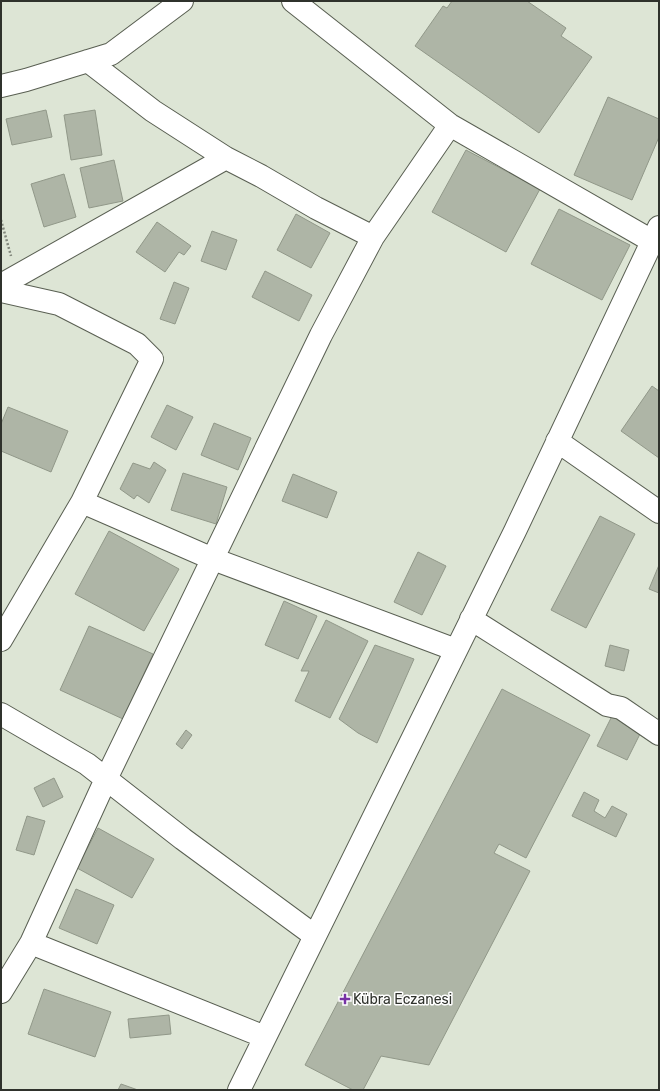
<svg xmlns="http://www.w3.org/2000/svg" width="660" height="1091" font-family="Rubik,sans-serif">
	<rect width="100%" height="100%" fill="#dde5d5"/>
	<!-- building -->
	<path fill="#aeb5a6" stroke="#919889" d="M452,1H527L566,28L561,36L592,57L539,133L415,46L443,6L447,8Z
		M608,97L659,119V137L632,200L574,175Z
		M46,110L52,137L12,145L6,119Z
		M95,110L102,155L71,160L64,115Z
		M466,150L540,189L506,252L432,212Z
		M114,160L123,201L89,208L80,168Z
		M64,174L76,217L44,227L31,184Z
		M559,209L630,245L602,300L531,264Z
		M296,214L330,233L311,268L277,250Z
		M157,222L191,246L184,255L179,252L165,272L136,252Z
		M212,231L237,240L226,270L201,261Z
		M265,271L312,295L299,321L252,297Z
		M174,282L189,288L175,324L160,319Z
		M652,386L659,391V458L621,431Z
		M167,405L193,417L176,450L151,437Z
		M8,407L68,431L51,472L1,451V424Z
		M214,423L251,438L238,470L201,455Z
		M154,462L166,470L149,503L137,495L134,499L120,489L133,463L150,469Z
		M183,473L227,487L216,524L171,510Z
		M293,474L337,492L327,518L282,501Z
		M600,516L635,534L586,628L551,610Z
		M109,531L179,569L144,631L75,594Z
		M418,552L446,566L422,615L394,602Z
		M659,565V593L649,589Z
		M284,601L317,616L298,659L265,645Z
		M326,620L368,641L330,718L295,701L309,671H301Z
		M89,626L153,654L123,719L60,690Z
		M375,645L414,659L377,743L358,733L339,719Z
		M610,645L629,650L624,671L605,666Z
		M502,689L590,735L526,858L499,844L494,853L530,871L429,1065L381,1056L363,1090H353L305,1065Z
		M612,716L642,730L627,760L597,746Z
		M186,730L192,735L182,749L176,744Z
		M54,778L63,797L43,807L34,788Z
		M584,792L599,800L594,811L605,818L612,806L627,814L616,837L572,816Z
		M27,816L45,821L34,855L16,850Z
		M98,828L154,859L132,898L77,868Z
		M76,889L114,905L97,944L59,928Z
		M44,989L111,1012L95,1057L28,1034Z
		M169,1015L171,1034L130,1038L128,1019Z
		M121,1084L138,1090H118Z"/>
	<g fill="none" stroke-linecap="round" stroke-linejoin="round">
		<!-- minor casing -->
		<g stroke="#595f52" stroke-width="24">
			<path id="minor" d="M293,1L450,125L652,241
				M88,61L153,111L226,158L261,176L316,208L373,237
				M1,86L26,80L111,54L182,1
				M1,285L226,158
				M1,291L59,304L137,344L152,359L82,502L1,640
				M557,441L659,512
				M82,502L213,559L456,650
				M471,619L607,705L621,708L659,734
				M1,714L87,764L183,839L315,936
				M31,943L265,1037
				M1,992L31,943L106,779L321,335L373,237L450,125
				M239,1090L515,531L659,227"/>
		</g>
		<!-- path -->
		<path stroke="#82877c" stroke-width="2.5" stroke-dasharray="2 2" stroke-linecap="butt" d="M1,220L11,256"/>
		<!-- minor -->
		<use href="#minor" stroke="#fff" stroke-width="22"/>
	</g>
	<!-- markers -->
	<path fill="#7631a4" stroke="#fff" stroke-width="1.5" d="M343 993h4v4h4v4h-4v4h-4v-4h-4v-4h4z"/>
	<g text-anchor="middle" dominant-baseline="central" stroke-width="3" stroke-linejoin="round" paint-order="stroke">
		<!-- poi labels -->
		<g font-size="14" fill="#2f322c" stroke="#fff" text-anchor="start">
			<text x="353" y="999">Kübra Eczanesi</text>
		</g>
	</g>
	<!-- border -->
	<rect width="660" height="1091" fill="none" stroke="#2f322c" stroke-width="4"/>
</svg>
